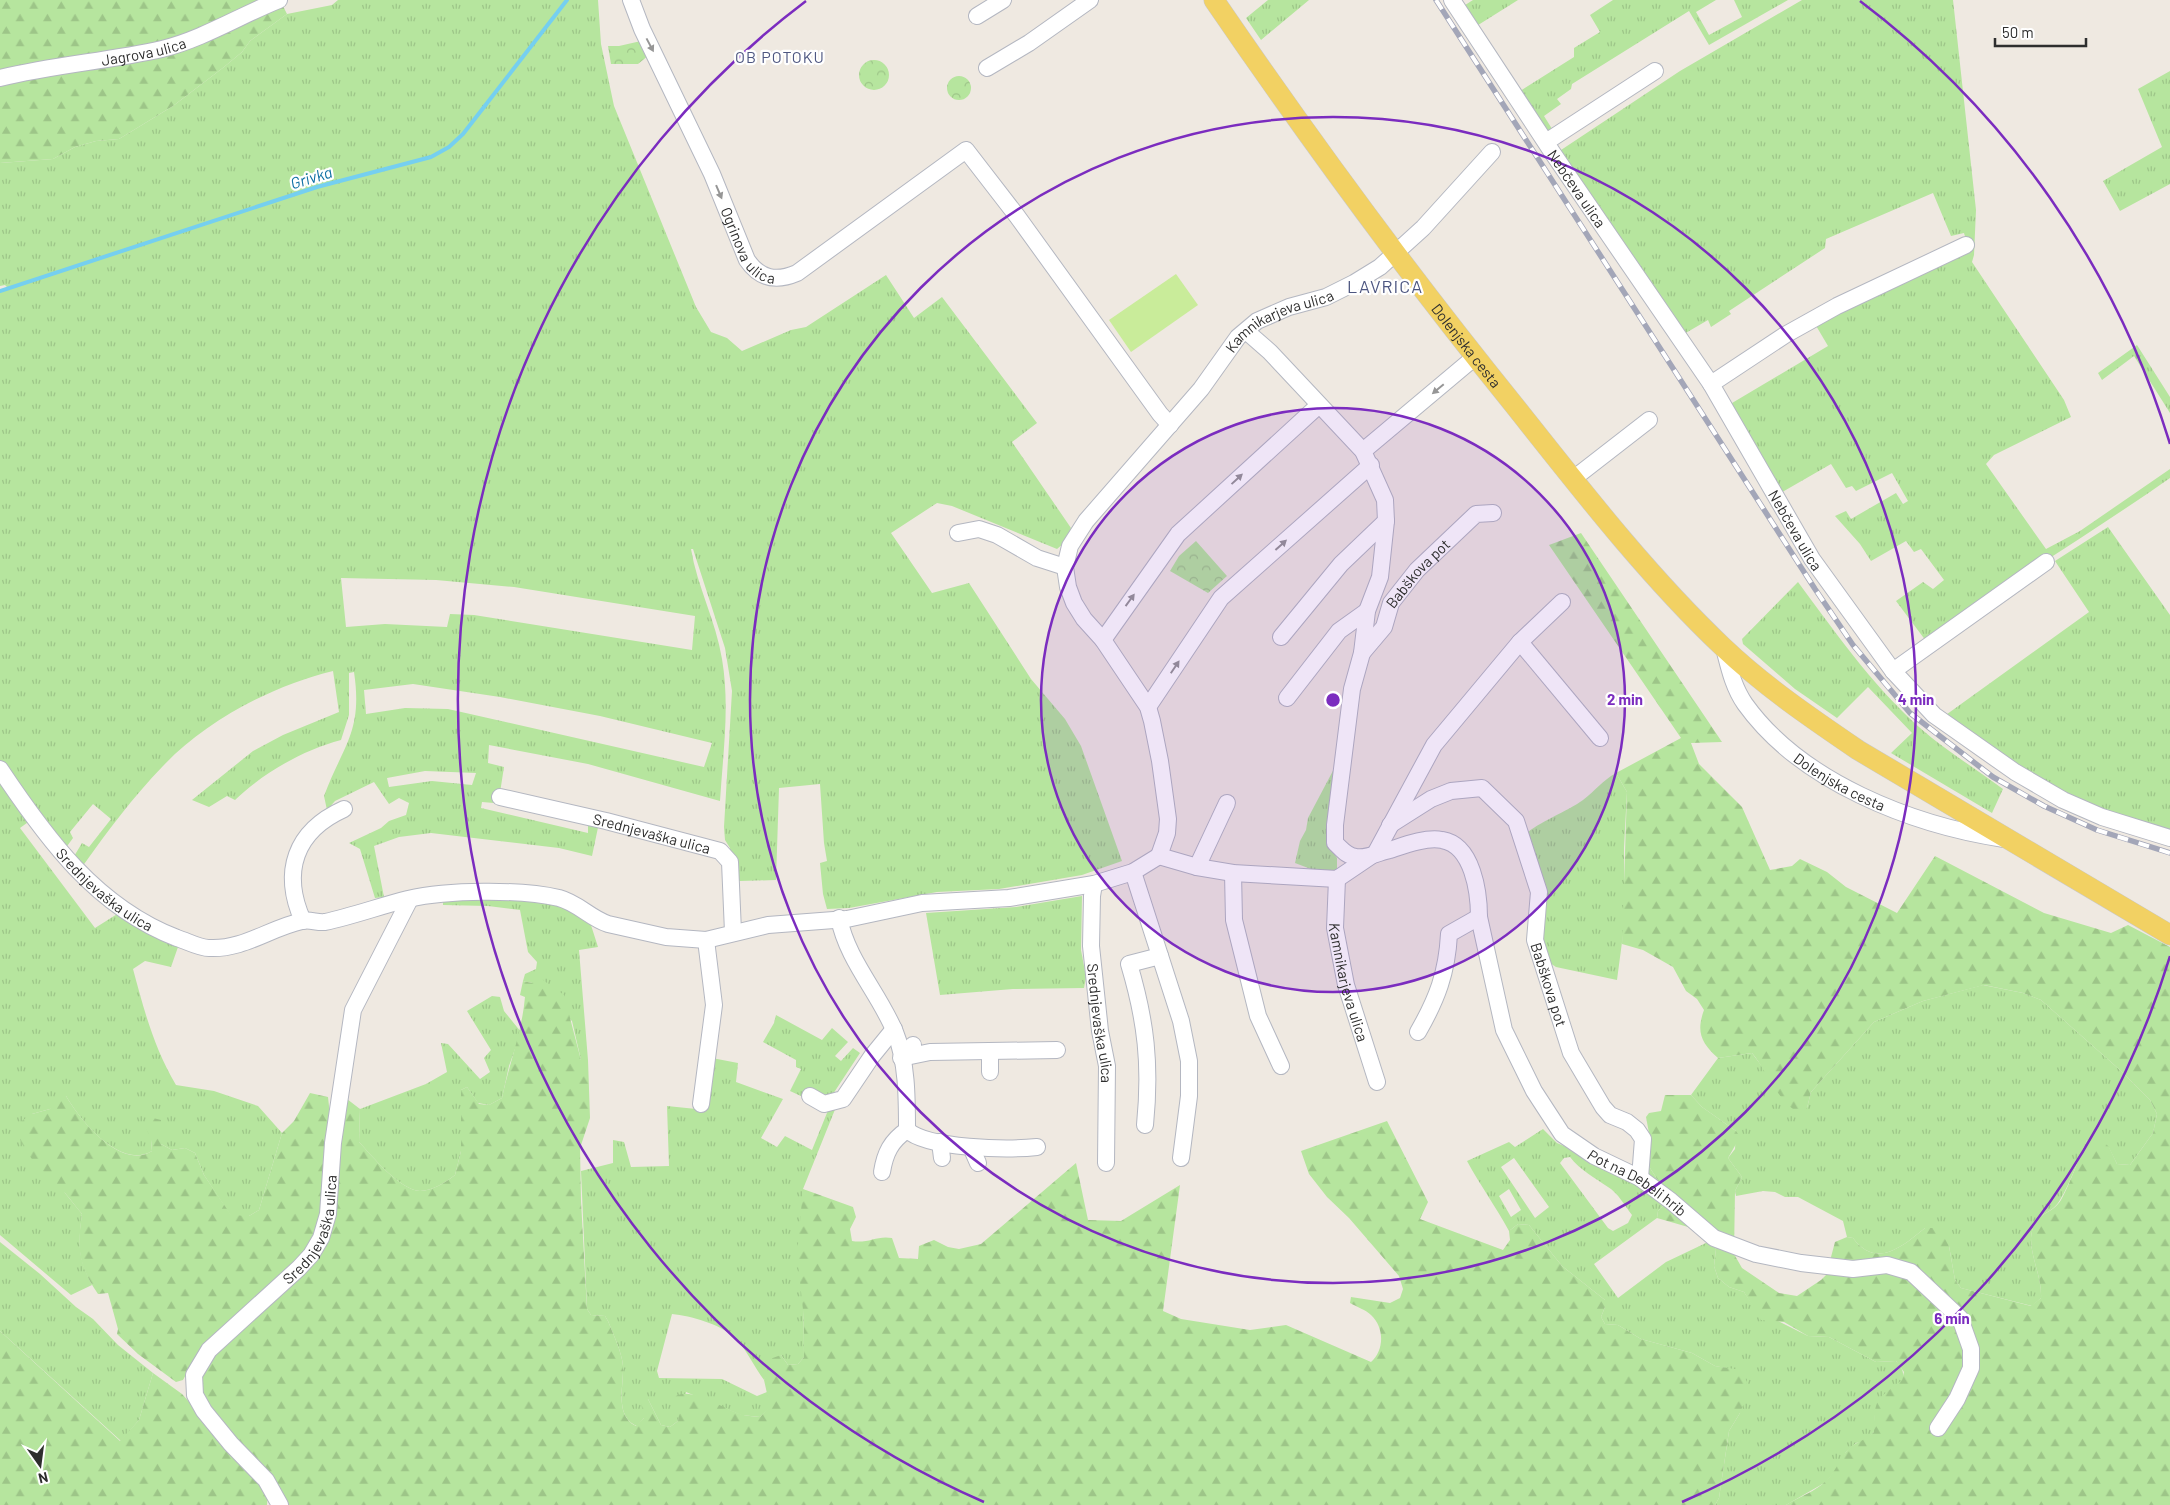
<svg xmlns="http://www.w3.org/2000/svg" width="2170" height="1505" font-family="Barlow,sans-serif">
	<defs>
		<pattern id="grass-tufts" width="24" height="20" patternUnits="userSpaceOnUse" patternTransform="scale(1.25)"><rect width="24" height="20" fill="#b6e59e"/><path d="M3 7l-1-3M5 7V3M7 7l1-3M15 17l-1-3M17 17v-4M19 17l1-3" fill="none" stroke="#9dc588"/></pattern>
		<pattern id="forest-firs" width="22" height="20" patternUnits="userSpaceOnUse" patternTransform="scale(1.25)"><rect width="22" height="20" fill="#b6e59e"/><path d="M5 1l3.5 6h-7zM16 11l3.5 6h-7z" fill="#9dc588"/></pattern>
		<pattern id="park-crowns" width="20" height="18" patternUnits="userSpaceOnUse" patternTransform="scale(1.25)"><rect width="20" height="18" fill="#b6e59e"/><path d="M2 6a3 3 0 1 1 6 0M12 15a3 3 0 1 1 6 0" fill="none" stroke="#9dc588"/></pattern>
	</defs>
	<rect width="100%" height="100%" fill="#efe9e1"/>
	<!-- grass -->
	<path fill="url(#grass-tufts)" fill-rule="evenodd" d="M338,0H598L601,44L614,106L696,307L711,332L727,338L742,351L791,330L806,327L886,275L914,318L942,297L1037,423L1012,442L1071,528L1064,543L1057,549L952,506L937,503L891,533L932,593L969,583L1031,679L1065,719L1081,746L1122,861L1082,875L999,889L937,892L849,908L827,909L823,894L820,863L827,861L824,843L820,784L779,788L776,880L740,881L731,878L730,848L725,840L724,827L732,691L725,648L693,549H691C697,586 716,621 722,659C730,706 723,753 720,801L588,764L489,745L488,763L504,767L499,799L600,818L592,856L559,848L431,833L399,837L374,846L384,897L375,898L360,849L349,843L381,828L389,821L406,815L409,803L399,798L389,804L374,782L335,801L327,810L324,796C343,745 363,732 354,672L349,673V715L341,740C303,750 263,773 235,800L227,796L209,807L192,800L253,751L283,735L339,712L333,671C272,686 207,720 163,766C133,797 107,832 82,867L73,858L82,843L89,847L111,819L93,804L70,832L73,838L65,849L0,762V292L9,289L5,285L0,286V163L53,159L75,147L96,141L119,139L173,106L224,67L242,52L250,41L287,14L332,5ZM341,578L436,580L514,587L695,616L692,650L474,615L450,614L447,627L385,624L346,627ZM413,684L500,697L600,716L712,743L704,767L448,709L405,708L366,714L364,690ZM425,771L476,773L472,785L432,781L389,787L387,778ZM482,802L506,804L588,823V833L481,808Z
		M1268,0H1309L1261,40L1246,18Z
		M1473,0H1518L1475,27L1462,7Z
		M1613,0H1716L1696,12L1709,35L1742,17L1734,0H1788L1709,45L1689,11L1572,84L1571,89L1557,99L1561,104L1544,116L1554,132L1547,137L1517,93L1574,57V48L1600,32L1590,15Z
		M1802,0H1953L1976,210L1974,255L1972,262L2064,400L2071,417L1994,455L1986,464L2046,549L2080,531L2170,469V478C2090,534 2006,584 1926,641L1896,601L1923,582L1933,589L1944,580L1921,549L1914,552L1906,541L1871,561L1860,544L1835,516L1846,511L1851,519L1896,493L1903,504L1908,501L1892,473L1856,491L1852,486L1846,488L1831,464L1777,495L1727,406L1828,346L1815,324L1966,240L1964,233L1951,236L1933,193L1826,239L1825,248L1729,311L1731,314L1711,327L1708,320L1684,334L1560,157L1561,150L1680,71Z
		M2170,71V184L2120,211L2103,181L2162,147L2138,89Z
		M2137,345L2170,397V413L2134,356L2102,380L2098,373Z
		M2108,527L2170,615V834L2060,793L1943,717L2089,612L2055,561Z
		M1798,582C1838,636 1879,695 1932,738C1955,756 1980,772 2003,789L1992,813L1891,753L1912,733L1868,687L1837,718L1795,689L1743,644L1742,639Z
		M1336,765L1327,844L1337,858V879L1295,863L1300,841L1306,830L1308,818Z
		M1616,773L1627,792L1624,848V927L1617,980L1556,967L1541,957V927L1526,834C1537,823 1568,811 1583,800C1595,791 1603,780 1616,773Z
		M0,776L31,820L20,828L95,928L122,911L178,947L171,967L145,961L133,969C144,1010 154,1048 176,1085L214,1091L258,1106L282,1133L259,1210L249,1216H231L204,1175L195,1153L185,1148L172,1150L161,1144L160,1120L151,1140L152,1151C120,1170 80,1120 66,1096L50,1109L32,1114L65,1193L82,1214C78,1245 78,1258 92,1285L71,1295L0,1235Z
		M1082,896L1081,950L1086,977L1084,988L1013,989L940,995L926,913L1016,907Z
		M443,899L550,900L590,922L598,947L579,950L588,1060H581L572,1021L532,983L523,981L525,974L536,969L537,962L528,952L520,910L488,906L443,905Z
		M1983,985L2023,993L2041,1000L2120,1070L2150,1100L2157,1114L2153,1133L2130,1165L2117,1164L2109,1148L2087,1140C2078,1159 2071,1182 2060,1200C2050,1217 2033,1211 2031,1238C2031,1259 2042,1277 2041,1298L2032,1306L1961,1288L1955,1280L1949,1246L1925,1228C1902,1247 1876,1269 1853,1238L1847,1237L1843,1221L1798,1197H1785L1775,1192L1763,1191L1736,1196L1735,1191L1742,1177L1728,1158L1735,1149L1736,1131L1702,1107L1691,1095L1718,1058L1752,1053L1772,1080L1807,1108L1811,1092L1874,1022L1923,1001Z
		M492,996L500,997L504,1011L521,1032L509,1066L502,1098L489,1105L478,1103L467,1087L461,1090V1151L455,1175C446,1182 432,1191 420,1191C400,1190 372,1156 359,1142L360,1109L426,1084L447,1072L441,1043L448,1044L480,1079L490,1072L484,1058L491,1050L467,1011Z
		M776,1015L822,1040L832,1028L848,1042L835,1056L841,1061L853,1048L860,1053L833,1094L828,1097L807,1088L803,1097L790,1091L801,1069L796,1067V1060L763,1042L774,1023Z
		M712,1058L738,1063L736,1082L783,1099L761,1138L777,1147L785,1136L812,1150L831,1103L836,1107L803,1189L804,1357L798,1364L788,1365L781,1355L764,1380C754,1367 746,1348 734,1337C720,1324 691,1316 672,1314L657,1371L659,1378L722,1379L757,1396L767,1392L771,1407L760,1417L741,1415L686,1392L678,1421L670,1427L661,1425L648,1399L644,1418L637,1426C614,1417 624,1385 623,1366C622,1352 613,1334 608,1321L605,1316L591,1315L587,1309L581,1171L613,1163V1140L624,1142L631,1167L669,1166L667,1106L706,1110Z
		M1543,1129L1557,1143L1632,1175L1646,1162L1667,1194L1666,1203L1658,1211L1657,1218L1594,1264L1618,1298L1666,1262L1708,1242L1716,1249L1714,1266L1718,1278L1729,1287L1744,1292L1756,1310L1808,1336L1829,1337L1876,1362L1896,1361C1902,1368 1904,1371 1903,1380C1877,1400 1875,1399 1874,1432L1865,1441L1856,1443L1846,1452L1840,1465L1826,1482L1786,1505H1715L1719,1498L1729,1431L1740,1413L1741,1371L1715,1366L1692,1353L1641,1339L1618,1325L1605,1324L1601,1317L1605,1307V1300L1562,1266L1529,1225L1518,1224L1509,1231C1496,1207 1480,1185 1467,1161L1509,1142L1515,1147ZM1570,1157C1580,1170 1595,1178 1608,1187C1618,1193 1625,1206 1632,1215L1628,1223L1613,1231L1608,1228L1560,1163L1564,1158ZM1514,1158L1549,1207L1535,1218L1501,1167ZM1509,1189L1521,1210L1511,1217L1499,1196Z
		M0,1242L40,1274L76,1307L93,1319L118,1345L153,1373L139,1420L121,1441L0,1331Z"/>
	<!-- forest -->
	<path fill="url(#forest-firs)" d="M0,0H259L203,27L164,41L0,70Z
		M282,4L287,14L250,41L242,52L224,67L173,106L119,139L96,141L75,147L53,159L0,163V84L125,63Z
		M1581,533L1722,742L1691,743L1699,764L1742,807L1770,870L1792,866L1800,859L1827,872L1846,887L1897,913L1935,856L2044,913L2111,933L2128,925L2170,947V1505H1786C1799,1497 1816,1491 1826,1481C1835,1472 1839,1461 1846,1452C1852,1443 1865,1441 1874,1432C1874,1399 1876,1400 1902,1380L1904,1372L1896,1361L1876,1362L1829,1337L1808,1336L1784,1322L1761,1320L1744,1292L1729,1287L1718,1278L1714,1266L1716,1249L1695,1229L1657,1218L1658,1211L1666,1203L1667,1194L1646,1162L1641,1136L1649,1133L1646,1117L1649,1113L1661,1111L1665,1095H1691L1702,1107L1736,1131L1740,1137L1728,1158L1742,1177L1735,1191L1734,1254L1742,1268L1779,1293L1797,1296L1821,1280L1832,1269L1831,1257L1835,1242L1847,1237L1853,1238C1876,1269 1902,1247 1925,1228H1939L1949,1246L1955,1280L1961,1288L2031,1306L2041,1298C2042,1277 2031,1259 2031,1238C2033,1211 2050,1217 2061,1200C2071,1182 2078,1159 2087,1140L2099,1137L2109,1147L2117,1164L2130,1165L2153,1133L2157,1114L2150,1100L2120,1070L2041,1000L2023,993L1984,985L1923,1001L1874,1022L1811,1092L1807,1108L1803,1113C1782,1111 1766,1069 1752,1053L1718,1058C1701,1043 1696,1032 1704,1010L1697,999L1686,991L1673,967L1643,950L1622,944L1627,792L1616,773L1681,738L1549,545Z
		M540,978L564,995L581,1060H588L590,1118L580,1148L581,1201L587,1309L591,1315L605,1316L608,1321C613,1334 622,1352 623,1366C624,1384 614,1416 636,1426L644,1418L641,1403L648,1399L661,1425L670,1427L678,1421L679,1414L670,1401C685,1381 721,1408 740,1414C746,1416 753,1416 760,1417L770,1407L764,1380L769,1369L770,1359L781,1355L788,1365L798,1364L804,1357V1319L797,1255L803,1189L853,1207L856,1217L850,1229L852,1241C868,1244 877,1235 892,1238L899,1258L918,1259L919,1246L934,1240L948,1247L959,1249L981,1244L1076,1163L1088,1220L1121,1221L1180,1185L1163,1311L1181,1319L1250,1330L1286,1325L1371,1362C1384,1351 1385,1328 1371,1315C1366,1310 1357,1307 1350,1303L1351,1297L1390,1303L1400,1298L1403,1289L1399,1276L1349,1218L1327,1197L1309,1174L1301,1151L1387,1121L1428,1202L1420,1219L1503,1250L1510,1240L1509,1231L1518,1224L1529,1225L1562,1266L1605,1300V1307L1601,1317L1605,1324L1618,1325L1641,1339L1692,1353L1715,1366L1741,1370L1747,1382L1745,1400L1740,1413L1729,1431L1719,1498L1715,1505H284L213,1413L200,1386L208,1354L316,1252L347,1099L360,1109L359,1142C372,1156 400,1190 420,1191C432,1191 446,1182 455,1175L461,1151V1090L467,1087L479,1104L489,1105L502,1098C509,1064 522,1032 525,997L520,995L523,981L532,983Z
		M310,1093L328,1097L331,1124L329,1170L315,1241L196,1356L183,1380L176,1382L138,1354L117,1334L118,1329L108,1293L98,1294C78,1265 77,1248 82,1214C76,1207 71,1200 65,1193C45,1171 21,1156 16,1125L32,1114L50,1109L54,1097L66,1096C80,1120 121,1171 152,1151L151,1140L146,1128L153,1118L161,1120V1144L172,1150L185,1148L195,1153L204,1175L231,1215L249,1216L259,1210L282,1133L294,1121Z
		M0,1331L120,1441L139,1420L153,1373L182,1394L268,1489L267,1505H0Z"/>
	<!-- park -->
	<path fill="url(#park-crowns)" d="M641,41L649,55L638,64H611L608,46H619Z
		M859 75a15 15 0 1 1 30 0a15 15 0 1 1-30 0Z
		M947 88a12 12 0 1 1 24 0a12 12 0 1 1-24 0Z
		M1196,541L1227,576L1208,593L1170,571L1179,556Z"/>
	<!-- pitch -->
	<path fill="#c9ec9a" d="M1176,274L1198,305L1131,352L1109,320Z"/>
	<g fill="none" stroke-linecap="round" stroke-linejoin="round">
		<!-- stream -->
		<path stroke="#75cff0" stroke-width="4" d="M0,291L317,187L431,157L449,147L463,134L567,0"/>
		<!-- minor casing -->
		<g stroke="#b4b7c1" stroke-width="18">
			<g id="minor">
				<path id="s1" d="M631,0L642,29L712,174L747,260C760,279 776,282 797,273L966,150L1017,216L1160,414L1170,425"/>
				<path id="s2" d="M1452,0L1552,152L1711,384L1812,559L1893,671L1934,715L2015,772L2063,800L2102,817L2170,838"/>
				<path d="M977,16L1003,0"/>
				<path d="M987,68L1029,43L1090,0"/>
				<path id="s3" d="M0,78C53,65 109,61 162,49C203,39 241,15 279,0"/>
				<path d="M1546,142L1655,71"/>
				<path id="s4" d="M1246,331L1270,352L1363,451L1385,500L1386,521L1380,577L1367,611L1362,653L1352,689L1335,825V843C1342,849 1346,856 1356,857C1366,859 1380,852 1390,850C1405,845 1426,837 1442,840C1473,845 1479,893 1479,917L1504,1030L1534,1091L1562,1134L1594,1156L1640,1178L1671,1201L1714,1238L1756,1254L1801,1263L1853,1269L1887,1265L1911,1272L1960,1318L1971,1349V1368L1957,1399L1938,1428"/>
				<path d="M1711,384L1785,335L1837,306L1966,245"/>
				<path d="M1363,451L1475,357"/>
				<path d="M1573,479L1649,420"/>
				<path d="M958,533L979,529L997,535L1037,558L1065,567"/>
				<path d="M1281,637L1341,564L1386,521"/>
				<path d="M1103,640L1178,534L1319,405"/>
				<path d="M1520,642L1600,738"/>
				<path id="s5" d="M1724,648C1729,667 1733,687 1745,704C1801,782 1912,825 2004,839"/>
				<path id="s6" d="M1362,653L1384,627L1391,603L1417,570L1476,514L1493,513"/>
				<path d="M1893,671L2046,562"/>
				<path d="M1287,698L1339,631L1367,611"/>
				<path d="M1148,707L1221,598L1371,465"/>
				<path id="s7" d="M0,769C46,838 96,907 177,938C187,941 199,948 209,948C243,950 270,928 302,921C310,919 317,923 325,922C353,916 380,906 408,899C448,890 519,889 559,898C578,903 590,918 608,924L666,937L706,940L768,925L847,919L922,903L1009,898L1094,884L1133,872L1159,856"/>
				<path id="s8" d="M500,797L606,821L720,851L730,862L733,932"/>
				<path id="s9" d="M1390,825L1431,799L1451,791L1482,788L1516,821L1539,892L1535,940L1571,1053L1603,1107L1610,1115L1627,1122L1637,1130L1643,1139L1640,1178"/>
				<path d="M1375,854L1434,745L1520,642L1562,602"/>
				<path id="s10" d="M1159,856L1167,833L1168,819L1160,761L1152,721L1148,707L1103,640L1084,619L1074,603L1068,587L1065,567L1070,546L1086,521L1201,389L1238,337L1257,321L1289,307L1326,297L1354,283L1380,267L1423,228L1492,152"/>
				<path d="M1159,856L1197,867L1233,873L1337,879L1371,856"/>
				<path d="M1197,867L1227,803"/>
				<path d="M1133,872L1181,1021L1189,1061V1096L1181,1158"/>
				<path d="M1233,873L1234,920L1258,1016L1281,1066"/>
				<path id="s11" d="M1337,879L1335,928L1346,985L1377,1082"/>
				<path id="s12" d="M1094,884L1092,896L1091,946L1100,1031L1107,1066L1106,1163"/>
				<path d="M839,918C847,960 879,993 895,1032C907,1061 907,1098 907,1130C928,1149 1008,1150 1037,1147"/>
				<path d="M303,921C281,872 295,831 344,809"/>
				<path d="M1418,1032C1437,999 1447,973 1449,934L1479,917"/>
				<path d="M913,1045L901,1058L930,1052L1057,1050"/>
				<path d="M990,1051V1072"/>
				<path d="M810,1096L824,1104L843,1099L872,1056L894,1029"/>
				<path d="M701,1104L714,1005L706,940"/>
				<path d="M1145,1125C1151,1065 1146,1021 1129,964L1160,956"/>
				<path d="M940,1142L942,1158"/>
				<path d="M971,1147L978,1163"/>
				<path d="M882,1172C885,1153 891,1141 907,1130"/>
				<path id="s13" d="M280,1505L266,1480L231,1444L204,1411L195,1395L194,1375L209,1350L299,1268L311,1255L321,1238L328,1214L333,1143L353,1010L410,899"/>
			</g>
		</g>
		<!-- major casing -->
		<g stroke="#c9c9c9" stroke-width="21">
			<g id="major">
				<path id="s14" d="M1214,0C1309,139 1408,274 1514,405C1579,487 1647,575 1723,647C1764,686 1811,718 1858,750L2170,935"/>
			</g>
		</g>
		<!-- minor -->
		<use href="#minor" stroke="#fff" stroke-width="16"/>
		<!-- major -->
		<use href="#major" stroke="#f2d163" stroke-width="20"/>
		<!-- rail casing -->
		<g stroke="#a3a6b8" stroke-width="5.5">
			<path id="rail" d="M1436,0L1815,589L1853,645L1910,713L1993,777L2044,806L2097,830L2170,853"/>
		</g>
		<!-- rail -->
		<use href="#rail" stroke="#fff" stroke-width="4" stroke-dasharray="11" stroke-linecap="butt"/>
	</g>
	<!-- one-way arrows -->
	<defs><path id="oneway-solid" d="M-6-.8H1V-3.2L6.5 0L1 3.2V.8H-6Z" transform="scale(1.25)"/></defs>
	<g fill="#969696">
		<use href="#oneway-solid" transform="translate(650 45) rotate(62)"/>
		<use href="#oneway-solid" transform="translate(719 192) rotate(67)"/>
		<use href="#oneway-solid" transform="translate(1438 389) rotate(140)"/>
		<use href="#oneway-solid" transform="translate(1237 479) rotate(-43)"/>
		<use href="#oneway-solid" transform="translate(1281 545) rotate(-42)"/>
		<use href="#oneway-solid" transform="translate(1130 600) rotate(-54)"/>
		<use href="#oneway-solid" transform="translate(1175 667) rotate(-56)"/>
	</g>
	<!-- distance rings -->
	<circle cx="1333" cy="700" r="292" fill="#7b2cbf" fill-opacity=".12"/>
	<g fill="none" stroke="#7b2cbf" stroke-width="2.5">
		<circle cx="1333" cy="700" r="292"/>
		<circle cx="1333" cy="700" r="583"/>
		<path d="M2170 956A875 875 0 0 1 1682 1502M984 1502A875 875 0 0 1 806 1M1860 1A875 875 0 0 1 2170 444"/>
	</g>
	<g text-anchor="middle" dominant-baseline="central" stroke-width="4.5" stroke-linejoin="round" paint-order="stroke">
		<!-- street labels -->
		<g font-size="15" fill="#2e2e2e" stroke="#fff">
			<text stroke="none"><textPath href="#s3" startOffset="146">Jagrova ulica</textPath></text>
			<text stroke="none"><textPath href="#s2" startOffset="226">Nebčeva ulica</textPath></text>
			<text stroke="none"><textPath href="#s1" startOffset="274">Ogrinova ulica</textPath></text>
			<text stroke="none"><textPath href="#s10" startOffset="652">Kamnikarjeva ulica</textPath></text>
			<text stroke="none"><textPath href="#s14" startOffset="428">Dolenjska cesta</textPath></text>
			<text stroke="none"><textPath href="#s2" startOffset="632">Nebčeva ulica</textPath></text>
			<text stroke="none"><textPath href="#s6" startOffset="99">Babškova pot</textPath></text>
			<text stroke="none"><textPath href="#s5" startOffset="184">Dolenjska cesta</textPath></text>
			<text stroke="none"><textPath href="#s8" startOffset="156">Srednjevaška ulica</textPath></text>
			<text stroke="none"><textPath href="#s7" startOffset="161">Srednjevaška ulica</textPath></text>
			<text stroke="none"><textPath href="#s11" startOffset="105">Kamnikarjeva ulica</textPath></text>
			<text stroke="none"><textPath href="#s9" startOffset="318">Babškova pot</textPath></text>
			<text stroke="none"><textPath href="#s12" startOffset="140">Srednjevaška ulica</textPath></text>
			<text stroke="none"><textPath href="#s4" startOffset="1101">Pot na Debeli hrib</textPath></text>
			<text stroke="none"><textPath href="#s13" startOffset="352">Srednjevaška ulica</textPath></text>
		</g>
		<!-- neighbourhood labels -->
		<g font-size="16" letter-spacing="1" fill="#4d5680" stroke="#fff">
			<text x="780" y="56">OB POTOKU</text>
		</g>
		<!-- water labels -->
		<g font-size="16" font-style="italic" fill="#0d6fa3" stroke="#fff">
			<text transform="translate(311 177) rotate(-17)">Grivka</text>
		</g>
		<!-- quarter labels -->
		<g font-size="18" letter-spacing="1" fill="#4d5680" stroke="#fff">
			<text x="1385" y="286">LAVRICA</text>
		</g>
	</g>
	<circle cx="1333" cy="700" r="8" fill="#7b2cbf" stroke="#fff" stroke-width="2.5"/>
	<g font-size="15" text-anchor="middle" font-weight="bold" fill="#7b2cbf" stroke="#fff" stroke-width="4.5" stroke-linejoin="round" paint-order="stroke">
		<text x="1625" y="705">2 min</text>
		<text x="1916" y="705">4 min</text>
		<text x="1952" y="1324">6 min</text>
	</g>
	<!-- north arrow -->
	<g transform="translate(40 1465) rotate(166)" stroke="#ffffff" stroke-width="4" paint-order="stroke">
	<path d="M0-4L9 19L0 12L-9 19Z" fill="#2e2e2e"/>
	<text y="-8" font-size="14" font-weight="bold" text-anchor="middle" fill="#2e2e2e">N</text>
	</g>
	<!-- scale -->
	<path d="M1995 38v8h91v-8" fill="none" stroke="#2e2e2e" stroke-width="2.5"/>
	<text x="2002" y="38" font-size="15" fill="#2e2e2e" stroke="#ffffff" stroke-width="4" paint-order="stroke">50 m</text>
</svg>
